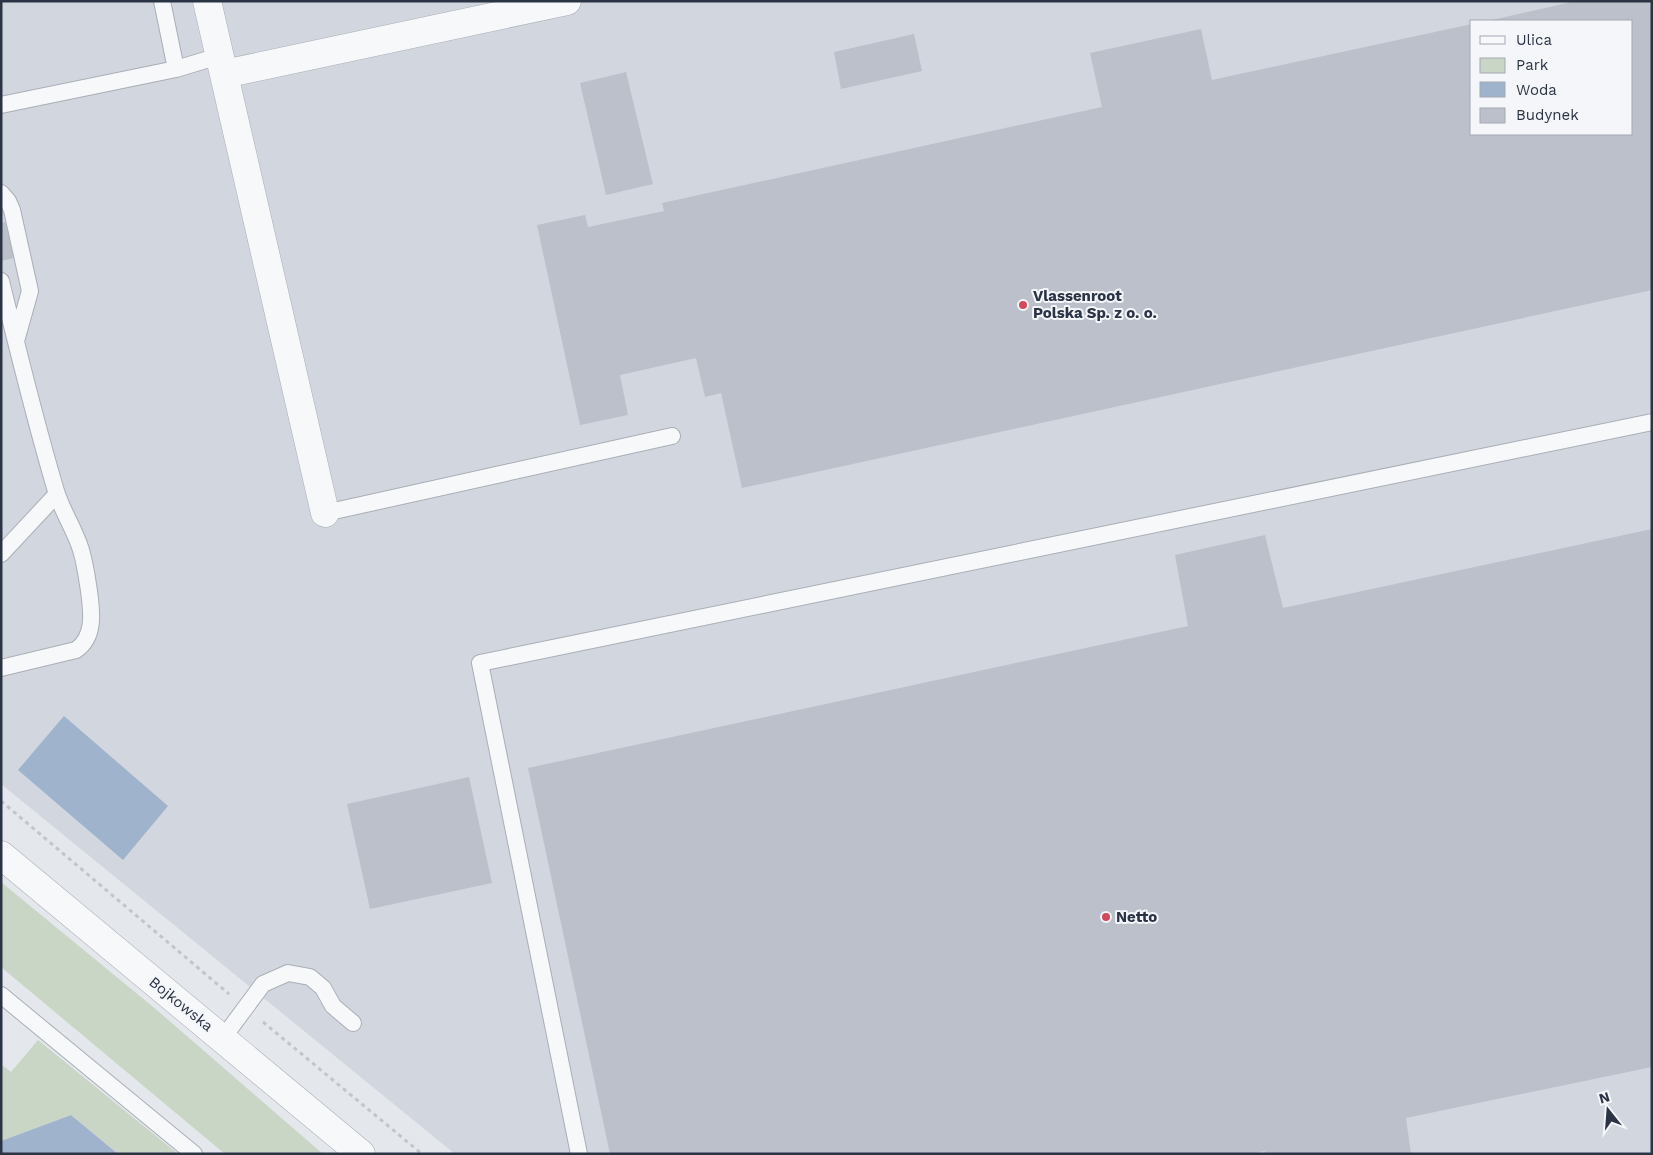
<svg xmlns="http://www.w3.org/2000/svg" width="1653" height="1155" font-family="'Work Sans',sans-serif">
	<rect width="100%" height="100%" fill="#e4e7ec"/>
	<!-- built -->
	<path fill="#d2d6de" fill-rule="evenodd" d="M1,1H1652V1154H455L1,784ZM1472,21H1632V134H1472Z"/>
	<!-- green -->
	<path fill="#c9d6c5" d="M1,882L158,1011L323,1154H225L1,967Z
		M38,1040L178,1154H118L71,1115L1,1141V1064L11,1072Z"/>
	<!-- water -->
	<path fill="#9fb4cc" d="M64,716L168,806L123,860L18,770Z
		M71,1115L118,1154H1V1141Z"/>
	<!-- building -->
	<path fill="#bbc0ca" d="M1576,1H1652V290L742,488L721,393L705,397L696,358L620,375L628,415L580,425L537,225L585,215L588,227L664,211L662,203L1102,107L1090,53L1201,29L1212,80L1472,24V134H1632V21H1488Z
		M914,34L922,71L841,89L834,52Z
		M626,72L653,184L606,195L580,83Z
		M5,222L14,258L1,261V223Z
		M1652,529V1067L1406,1118L1411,1154H1265V1151L1250,1154H610L528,768L1188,626L1175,555L1265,535L1283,608Z
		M469,777L492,883L370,909L347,804Z"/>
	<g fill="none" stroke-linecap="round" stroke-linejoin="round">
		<!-- service casing -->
		<g stroke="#a9aeb7" stroke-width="18">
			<path id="service" d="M162,1L176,69L219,56
				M1,105L176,69
				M1,193L8,201L12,210L30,291L16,341
				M1,281C18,351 35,421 56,491C62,511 75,530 81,550C85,563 87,578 89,591C92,613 95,637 76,650L1,668
				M325,513L672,436
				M1,554L57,494
				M1,995L194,1154
				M223,1038L263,984L288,973L310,977L323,988L333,1006L353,1023
				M579,1154L480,663L1652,422"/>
		</g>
		<!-- minor casing -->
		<g stroke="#a9aeb7" stroke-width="29">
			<path id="minor" d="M207,1L325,513
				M224,74L567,1"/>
		</g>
		<!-- tertiary casing -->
		<g stroke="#a9aeb7" stroke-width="29">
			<path id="tertiary" d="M1,855L361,1154"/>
		</g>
		<!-- path -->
		<path stroke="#c2c5cb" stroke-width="3" stroke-dasharray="4 4" stroke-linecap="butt" d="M1,801L229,994
			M263,1022L422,1154"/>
		<!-- service -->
		<use href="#service" stroke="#f7f8fa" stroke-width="16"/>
		<!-- minor -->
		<use href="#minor" stroke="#f7f8fa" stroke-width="28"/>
		<!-- tertiary -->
		<use href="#tertiary" stroke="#f7f8fa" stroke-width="28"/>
	</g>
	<!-- markers -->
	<g fill="#d1495b" stroke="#f4f6f9" stroke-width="2">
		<circle cx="1023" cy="305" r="5"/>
		<circle cx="1106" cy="917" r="5"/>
	</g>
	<g text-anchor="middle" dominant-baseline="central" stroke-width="4" stroke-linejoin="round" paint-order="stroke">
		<!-- poi labels -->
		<g font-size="15" font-weight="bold" fill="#2b3445" stroke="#f4f6f9" text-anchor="start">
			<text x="1033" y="296">Vlassenroot<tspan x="1033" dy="17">Polska Sp. z o. o.</tspan></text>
			<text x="1116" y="917">Netto</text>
		</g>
		<!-- street labels -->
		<g font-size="15" fill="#2b3445" stroke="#f4f6f9">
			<text transform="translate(181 1004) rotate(39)">Bojkowska</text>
		</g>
	</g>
	<!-- border -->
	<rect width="1653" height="1155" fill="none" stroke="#2b3445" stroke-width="5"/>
	<!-- legend -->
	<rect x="1470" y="20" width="162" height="115" fill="#f4f6f9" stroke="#a4a8b1"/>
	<rect x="1480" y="36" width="25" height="8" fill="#f7f8fa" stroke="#a4a8b1"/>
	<text x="1516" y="45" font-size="15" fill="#2b3445">Ulica</text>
	<rect x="1480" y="58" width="25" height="15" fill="#c9d6c5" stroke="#a4a8b1"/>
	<text x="1516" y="70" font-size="15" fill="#2b3445">Park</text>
	<rect x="1480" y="82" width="25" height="15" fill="#9fb4cc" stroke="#a4a8b1"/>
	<text x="1516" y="95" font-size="15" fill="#2b3445">Woda</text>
	<rect x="1480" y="108" width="25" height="15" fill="#bbc0ca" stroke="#a4a8b1"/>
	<text x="1516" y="120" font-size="15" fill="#2b3445">Budynek</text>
	<!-- north arrow -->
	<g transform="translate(1608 1110) rotate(343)" stroke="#f4f6f9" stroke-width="4" paint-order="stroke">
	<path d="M0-4L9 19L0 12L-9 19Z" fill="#2b3445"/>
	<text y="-8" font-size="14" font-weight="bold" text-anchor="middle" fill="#2b3445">N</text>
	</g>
</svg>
